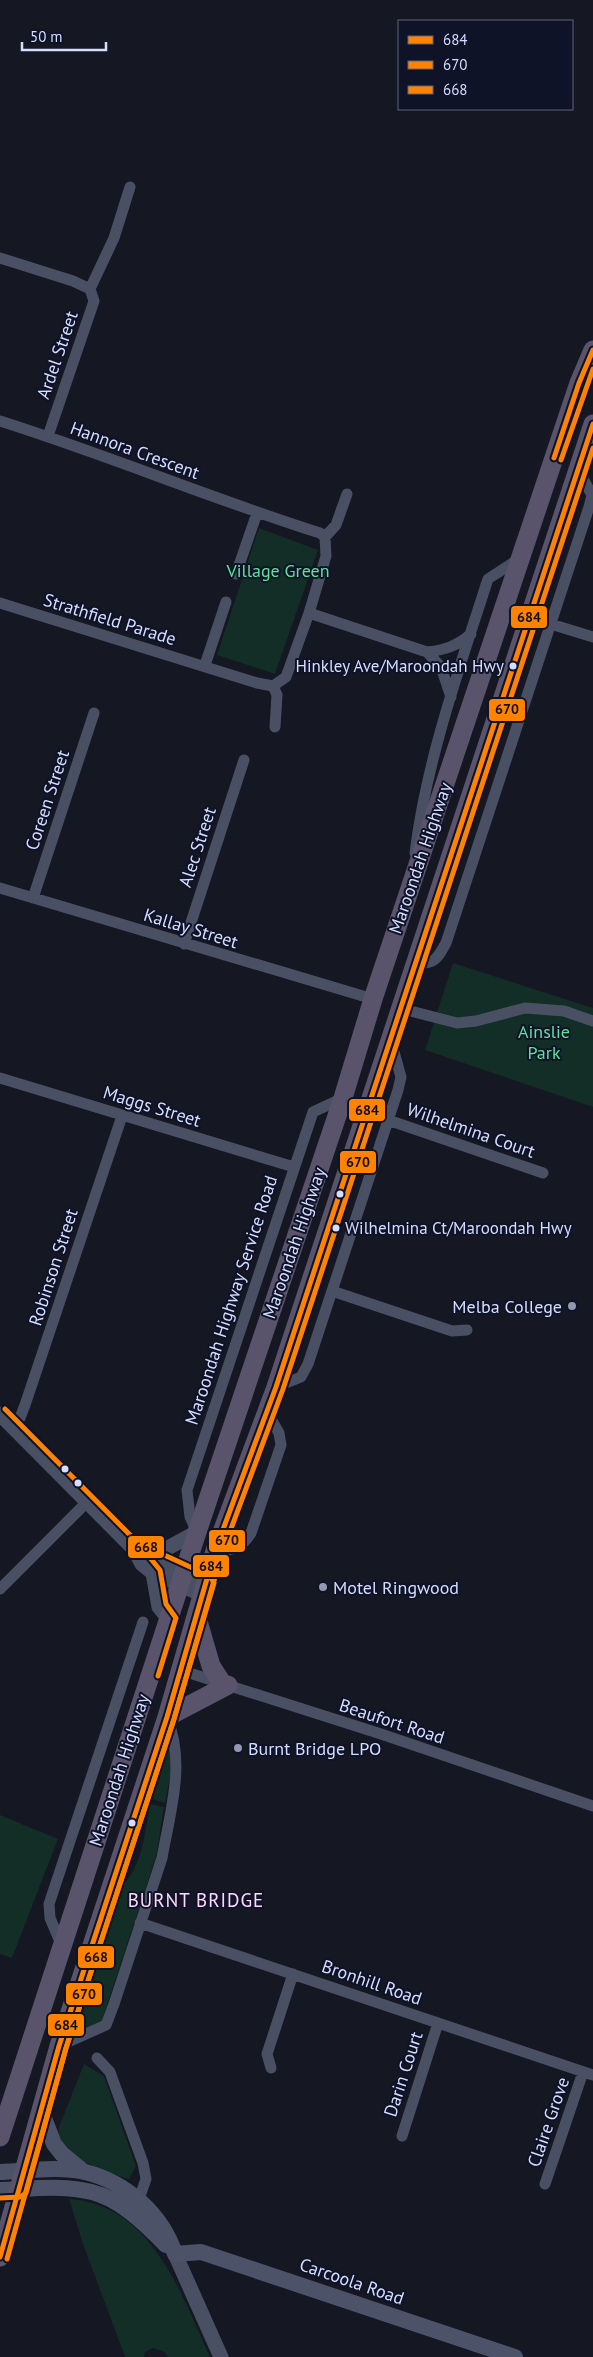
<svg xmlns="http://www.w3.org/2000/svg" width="593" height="2357" font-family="'PT Sans',sans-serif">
	<rect width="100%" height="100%" fill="#151722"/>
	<!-- green -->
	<path fill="#122e26" d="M259,528L318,550L275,674L217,655Z
		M453,963L593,1008V1107L425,1050Z
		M170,1742L173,1762L165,1803L149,1798Z
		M150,1804L164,1807L156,1857L102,2020L99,2024L81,2031L78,2029L119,1889C143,1867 144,1835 150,1804Z
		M0,1815L58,1839L12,1958L0,1954Z
		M84,2064L104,2076L136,2166L129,2179C118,2177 79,2161 70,2154C66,2150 62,2143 58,2138L59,2127Z
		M69,2199C151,2204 181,2293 210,2357H168L164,2352L153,2348L145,2352L144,2357H125L83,2244Z"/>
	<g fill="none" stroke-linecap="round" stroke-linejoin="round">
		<!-- minor -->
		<path stroke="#4a5063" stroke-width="11" d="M0,258L73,281L90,289L94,301L48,436
			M90,289L114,238L130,187
			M0,421C108,455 212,499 320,533L325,537L326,556L309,613
			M325,537L336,525L347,494
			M236,574L257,513
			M0,603L257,683L273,686L286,677L309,613L427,652C445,650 457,646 471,634
			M528,617L593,637
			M427,652L441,667L451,697
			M205,665L226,602
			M273,686L277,695L275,727
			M415,853C426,762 460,666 488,579L519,559
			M0,888L373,999
			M33,898L94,713
			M184,944L244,760
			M414,964C435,963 436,961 446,943L589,507L592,495L578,470
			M399,1008L457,1023L476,1021L525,1008L564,1011L593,1021
			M0,1078L294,1167
			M388,1120L543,1173
			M332,1291L452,1331L467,1330
			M276,1387L301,1377L308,1364L398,1090L401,1077L391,1041
			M12,1426L20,1418L25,1405L122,1116
			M197,1532L190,1517L187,1490L313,1112L343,1098
			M215,1551C233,1550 241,1549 251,1533L281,1445L279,1433L267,1412
			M0,1589L87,1502
			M180,1670L381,1734L593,1806
			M140,1923L593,2075
			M62,1946L50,1918L49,1904L143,1622
			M59,2046L106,2025L114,2004L162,1858C170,1812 186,1763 167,1718
			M97,2058L110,2072L143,2163L146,2179L139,2199
			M271,2068L267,2054L293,1974
			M402,2136L438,2023
			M545,2184L583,2072"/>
		<!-- tertiary -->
		<path stroke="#4a5063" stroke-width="15" d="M0,1414L134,1549L142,1564L153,1573L203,1595
			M134,1549L153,1556L207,1583
			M153,1556L197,1532
			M153,1573L159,1607L169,1619
			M175,2254L221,2357"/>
		<!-- secondary -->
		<path stroke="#4c5369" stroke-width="16" d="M41,2110L54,2144L62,2154L84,2172
			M0,2172C27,2171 58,2166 85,2172C126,2182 162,2214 175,2254
			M0,2190C35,2189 78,2182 110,2199C131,2210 149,2228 166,2245
			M175,2254L201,2252L515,2357"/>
		<!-- trunk -->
		<path stroke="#5a536c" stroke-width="19" d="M197,1618L211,1666L222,1683
			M167,1717L228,1685
			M0,2137L197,1532L343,1098L373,999L579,383L593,350
			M0,2257L59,2046L167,1717L215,1551L276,1387L593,424"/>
		<!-- bus-1 casing -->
		<g stroke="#0f1328" stroke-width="9">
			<path id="bus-1" d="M554,458L579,383L593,350
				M0,2257L59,2046L167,1717L215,1551L276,1387L593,424"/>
		</g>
		<!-- bus-2 casing -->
		<g stroke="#0f1328" stroke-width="9">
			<path id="bus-2" d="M561,460L593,369
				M7,2259L66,2048L174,1719L222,1553L283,1389L593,448"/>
		</g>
		<!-- bus-3 casing -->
		<g stroke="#0f1328" stroke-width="9">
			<path id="bus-3" d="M133,1537L160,1570L166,1604L176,1618L158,1676
				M0,2198L20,2197L26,2193L66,2048L174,1719L214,1583L210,1576L138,1543L5,1409"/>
		</g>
		<!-- bus-1 -->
		<use href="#bus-1" stroke="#ff8200" stroke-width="5"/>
		<!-- bus-2 -->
		<use href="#bus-2" stroke="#ff8200" stroke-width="5"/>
		<!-- bus-3 -->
		<use href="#bus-3" stroke="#ff8200" stroke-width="5"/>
	</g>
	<!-- markers -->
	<g fill="#d6deff" stroke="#0f1328" stroke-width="2">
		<circle cx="513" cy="666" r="4.5"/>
		<circle cx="340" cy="1194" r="4.5"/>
		<circle cx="336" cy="1228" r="4.5"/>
		<circle cx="65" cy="1469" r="4.5"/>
		<circle cx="78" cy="1483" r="4.5"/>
		<circle cx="132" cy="1823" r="4.5"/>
	</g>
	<g fill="#9298b2" stroke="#0f1328" stroke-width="2">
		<circle cx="572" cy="1306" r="5"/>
		<circle cx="323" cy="1587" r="5"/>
		<circle cx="238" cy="1748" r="5"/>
	</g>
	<g text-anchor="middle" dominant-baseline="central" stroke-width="4" stroke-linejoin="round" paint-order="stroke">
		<!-- bus labels -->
		<g font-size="17" fill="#d6deff" stroke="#0f1328" text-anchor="end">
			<text x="504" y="666">Hinkley Ave/Maroondah Hwy</text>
			<text x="345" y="1228" text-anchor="start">Wilhelmina Ct/Maroondah Hwy</text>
		</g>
		<!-- street labels -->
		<g font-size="18" fill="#d6deff" stroke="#0f1328">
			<text transform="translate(57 355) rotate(-71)">Ardel Street</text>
			<text transform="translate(135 450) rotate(20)">Hannora Crescent</text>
			<text transform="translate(110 619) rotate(17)">Strathfield Parade</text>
			<text transform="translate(47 800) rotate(-72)">Coreen Street</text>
			<text transform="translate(197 847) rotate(-72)">Alec Street</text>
			<text transform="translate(420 858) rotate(-71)">Maroondah Highway</text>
			<text transform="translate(191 928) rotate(17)">Kallay Street</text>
			<text transform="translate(152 1106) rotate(17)">Maggs Street</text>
			<text transform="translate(471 1130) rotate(19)">Wilhelmina Court</text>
			<text transform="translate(294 1243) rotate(-71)">Maroondah Highway</text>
			<text transform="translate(53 1267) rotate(-72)">Robinson Street</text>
			<text transform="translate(231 1300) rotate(-72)">Maroondah Highway Service Road</text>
			<text transform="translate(392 1721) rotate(18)">Beaufort Road</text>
			<text transform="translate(119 1770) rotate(-72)">Maroondah Highway</text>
			<text transform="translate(372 1982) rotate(19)">Bronhill Road</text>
			<text transform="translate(403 2074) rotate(-72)">Darin Court</text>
			<text transform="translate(548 2122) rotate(-71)">Claire Grove</text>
			<text transform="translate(352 2281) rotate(19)">Carcoola Road</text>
		</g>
		<!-- park labels -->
		<g font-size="18" fill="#60e19a" stroke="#0f1328">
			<text x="278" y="570">Village Green</text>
			<text x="544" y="1031">Ainslie<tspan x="544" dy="21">Park</tspan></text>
		</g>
		<!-- poi labels -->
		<g font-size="18" fill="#d6deff" stroke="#0f1328" text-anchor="start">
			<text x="562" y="1306" text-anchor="end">Melba College</text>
			<text x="333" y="1587">Motel Ringwood</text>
			<text x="248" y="1748">Burnt Bridge LPO</text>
		</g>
		<!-- neighbourhood labels -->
		<g font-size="19" letter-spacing="1" fill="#ffd8fd" stroke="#0f1328">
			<text x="196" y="1900">BURNT BRIDGE</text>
		</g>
	</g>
	<g stroke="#0f1328" stroke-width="2">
		<rect x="510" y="605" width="38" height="24" rx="5" fill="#ff8200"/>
		<rect x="488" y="698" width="38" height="24" rx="5" fill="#ff8200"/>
		<rect x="348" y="1098" width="38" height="24" rx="5" fill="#ff8200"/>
		<rect x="339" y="1150" width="38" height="24" rx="5" fill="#ff8200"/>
		<rect x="208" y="1529" width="38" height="24" rx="5" fill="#ff8200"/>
		<rect x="127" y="1535" width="38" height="24" rx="5" fill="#ff8200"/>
		<rect x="192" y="1554" width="38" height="24" rx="5" fill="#ff8200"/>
		<rect x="77" y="1945" width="38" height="24" rx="5" fill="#ff8200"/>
		<rect x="65" y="1982" width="38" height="24" rx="5" fill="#ff8200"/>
		<rect x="47" y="2013" width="38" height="24" rx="5" fill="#ff8200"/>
	</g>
	<g font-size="14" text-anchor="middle" font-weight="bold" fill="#111">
		<text x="529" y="622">684</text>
		<text x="507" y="714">670</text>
		<text x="367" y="1115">684</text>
		<text x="358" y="1167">670</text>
		<text x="227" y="1545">670</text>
		<text x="146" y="1552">668</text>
		<text x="211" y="1571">684</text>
		<text x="96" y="1962">668</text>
		<text x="84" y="1999">670</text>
		<text x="66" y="2030">684</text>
	</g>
	<!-- legend -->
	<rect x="398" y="20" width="175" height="90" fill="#0f1328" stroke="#5f647e"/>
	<rect x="408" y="36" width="25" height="8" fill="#ff8200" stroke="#5f647e"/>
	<text x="443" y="45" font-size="15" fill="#d6deff">684</text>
	<rect x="408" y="61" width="25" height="8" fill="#ff8200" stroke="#5f647e"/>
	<text x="443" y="70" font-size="15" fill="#d6deff">670</text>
	<rect x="408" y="86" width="25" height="8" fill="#ff8200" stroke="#5f647e"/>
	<text x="443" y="95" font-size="15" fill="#d6deff">668</text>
	<!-- scale -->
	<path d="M22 42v8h84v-8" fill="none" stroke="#d6deff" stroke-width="2.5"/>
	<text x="30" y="42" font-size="15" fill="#d6deff" stroke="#0f1328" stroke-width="4" paint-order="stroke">50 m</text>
</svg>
